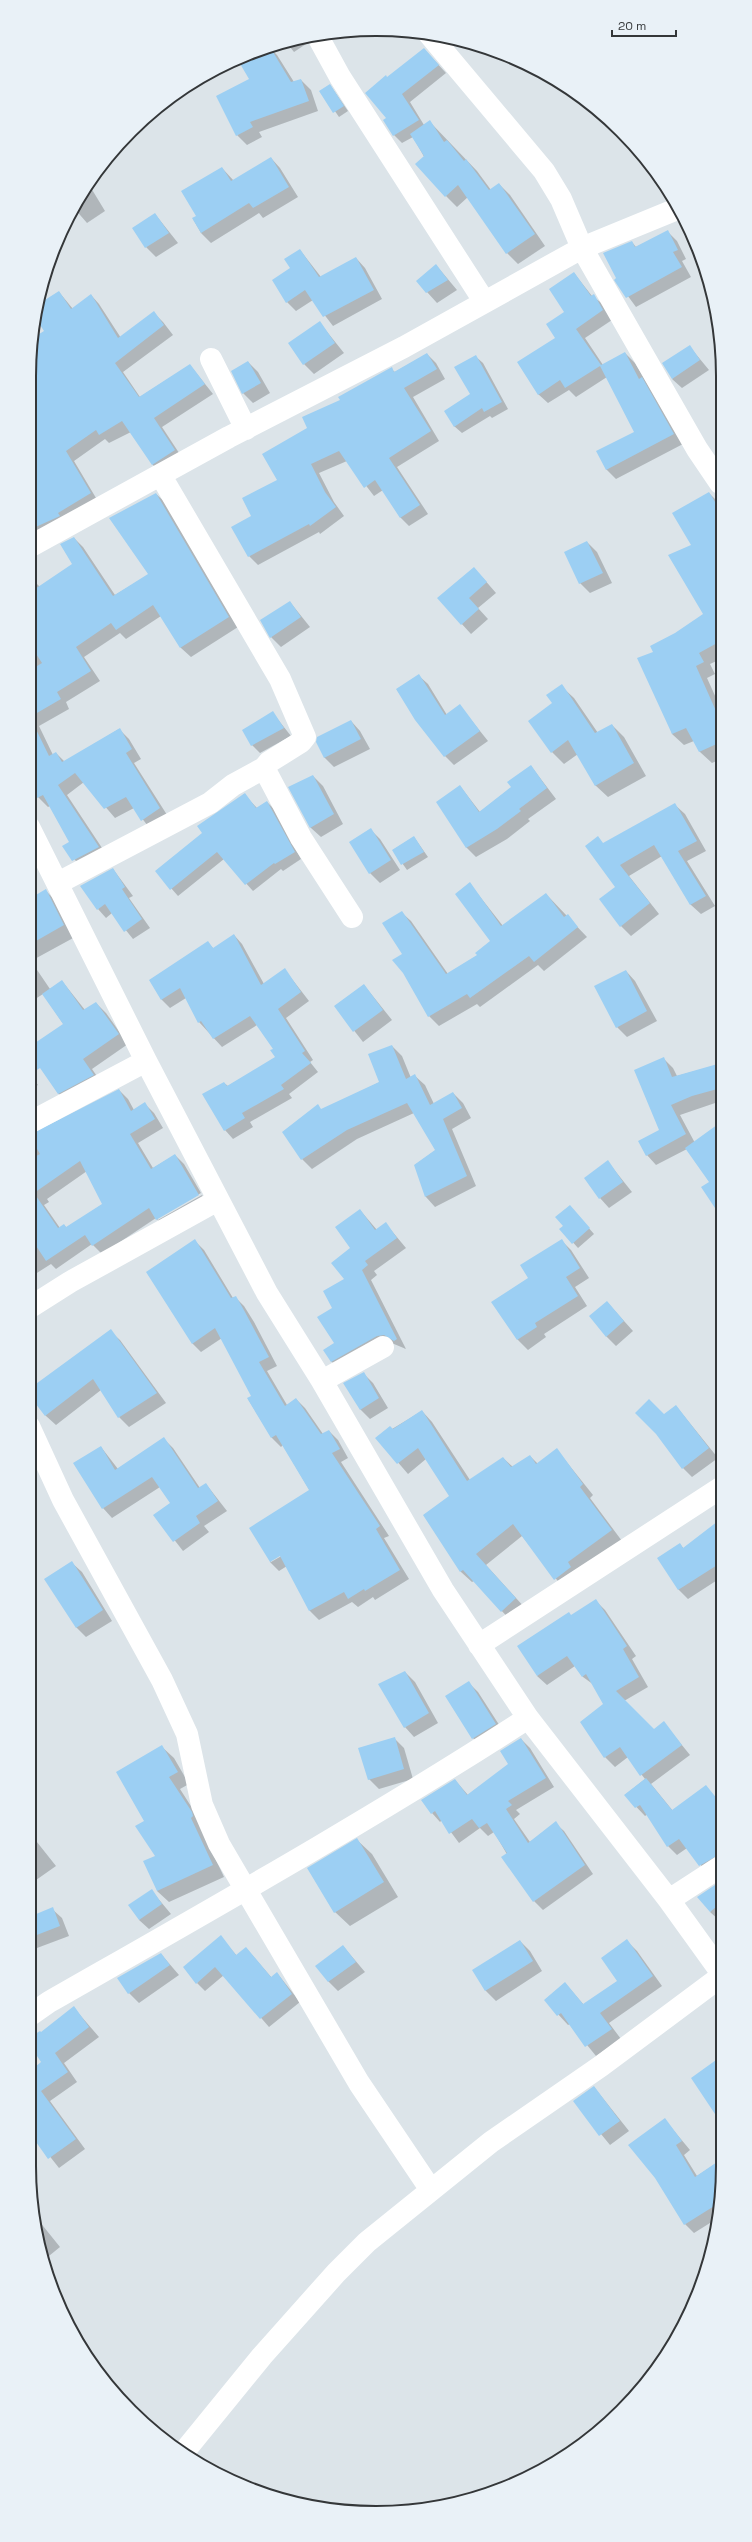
<svg xmlns="http://www.w3.org/2000/svg" width="752" height="2542" font-family="'Space Grotesk',sans-serif">
	<rect width="100%" height="100%" fill="#dce4e9"/>
	<!-- shadow -->
	<path fill="#0003" fill-rule="evenodd" d="M308,36L309,42L294,52L286,42Z
		M269,47L277,55L294,82L301,80L311,90L318,111L259,132L262,137L247,145L237,135L251,80L240,62L259,51Z
		M424,49L446,73L410,102L424,125L430,122L477,171L491,190L499,184L510,195L545,246L518,264L507,253L468,197L457,207L446,196L413,137L402,143L394,135L388,118V78Z
		M330,85L348,111L339,117L321,91Z
		M271,158L280,168L298,197L263,218L259,213L211,243L201,233L193,219L197,216L222,168L234,181Z
		M88,183L105,211L87,223L74,208Z
		M155,214L178,243L156,257L146,247Z
		M668,232L677,241L686,259L682,261L691,277L636,307L616,280L632,242L636,247Z
		M300,250L321,277L356,258L365,268L382,299L333,326L313,300L296,311L287,302Z
		M436,265L457,290L437,303L417,281Z
		M574,273L592,296L603,304L612,320L585,338L603,365L625,353L635,363L683,444L616,479L606,469L635,432L607,377L576,397L569,390L548,403L538,394L565,312Z
		M59,292L73,309L91,295L99,304L121,338L154,313L163,322L173,335L123,372L140,397L190,365L213,394L162,427L183,459L161,474L153,465L131,432L109,443L105,439L74,461L99,503L29,541V376L33,339L45,331L35,315L36,309Z
		M320,323L344,353L314,374L304,364Z
		M690,347L709,370L682,388L672,379Z
		M427,354L436,363L445,379L413,397L439,441L397,467L428,514L409,526L400,517L383,490L374,496L347,461L319,473L334,502L344,516L320,534L319,532L258,565L249,556L252,516L278,481L308,428L341,400L391,369L395,372Z
		M475,356L483,363L508,409L492,418L490,416L462,433L454,426L471,394Z
		M248,362L258,372L270,393L253,403L243,393Z
		M709,493L720,504L721,659L710,664L715,674L707,678L721,709V759L712,763L700,752L694,741L684,745L672,734L654,652L704,614L692,545Z
		M156,494L166,503L238,627L191,657L181,648L161,616L126,639L120,633L84,657L100,681L66,702L69,709L39,726L53,755L56,753L65,762L119,729L129,739L141,759L134,763L169,818L151,830L134,808L115,818L84,782L67,795L108,857L83,870L64,846L70,842L50,806L48,807L38,797L29,781V581L32,579L40,587L74,564V538L83,547L115,595L150,574Z
		M587,542L597,552L612,583L590,593L580,583Z
		M483,578L496,593L478,608L488,619L471,634L439,599Z
		M290,602L310,627L281,647L271,637Z
		M419,676L428,684L447,715L460,706L488,741L454,765L445,756L397,690Z
		M561,686L574,698L598,733L612,725L624,737L646,776L608,797L595,785L578,754L564,764L552,752L554,704Z
		M272,712L291,736L260,753L252,745Z
		M351,721L360,731L370,749L334,767L324,757Z
		M531,766L556,799L528,819L530,821L507,839L476,857L466,847L460,786L480,812L512,787Z
		M313,776L323,786L343,824L321,837L311,828L290,788Z
		M244,794L257,808L267,802L274,809L301,859L283,871L281,869L253,891L224,859L178,896L156,871L204,833Z
		M675,805L685,814L706,851L687,861L715,906L701,914L691,905L662,856L629,876L659,914L631,936L621,926L616,887L604,844Z
		M370,829L380,839L400,870L380,883L370,873Z
		M414,837L428,857L407,870L393,850Z
		M113,869L133,896L129,898L150,928L133,939L112,913L106,918L98,909Z
		M29,882L37,896L47,892L58,903L75,937L31,961L50,989L62,981L85,1010L96,1003L106,1013L128,1044L92,1069L103,1085L68,1103L58,1093L64,1025L43,994L29,1003Z
		M470,884L503,926L546,894L587,937L544,971L538,965L480,1007L477,1004L439,1026L429,1016L404,973L401,912L411,921L448,974L478,956L491,941Z
		M234,935L242,944L264,984L285,970L309,1001L286,1018L313,1060L310,1062L318,1072L289,1094L292,1098L250,1122L253,1127L233,1139L225,1130L224,1083L228,1086L276,1058L274,1049L257,1025L222,1047L199,1022L186,998L170,1008L162,1000L150,980L208,943L214,949Z
		M626,971L635,981L657,1021L627,1037L617,1027Z
		M364,985L392,1020L363,1042L335,1006Z
		M392,1046L402,1056L411,1078L415,1076L425,1085L434,1104L453,1093L463,1103L471,1118L452,1129L476,1186L435,1207L426,1197L415,1165L436,1150L414,1113L357,1139L312,1169L302,1159L322,1110L380,1082Z
		M663,1058L673,1068L677,1076L721,1064V1101L680,1115L695,1143L720,1125L721,1126V1213L716,1208L710,1182L687,1149L656,1165L647,1155L661,1130Z
		M29,1073L38,1085L29,1090Z
		M119,1090L128,1099L134,1110L145,1104L154,1113L163,1128L138,1143L153,1168L175,1155L184,1164L201,1193L158,1218V1220L202,1195L208,1204L166,1228L156,1218L102,1254L92,1244L56,1269L51,1264L29,1278V1136ZM87,1171L103,1204L67,1228L64,1225L60,1228L44,1205L49,1202L47,1199Z
		M608,1162L632,1192L609,1208L600,1198Z
		M360,1210L377,1230L386,1224L406,1248L374,1271L377,1275L371,1280L406,1349L394,1344L387,1345L341,1371L331,1361L335,1343L333,1308L346,1279Z
		M574,1211L594,1234L578,1248L561,1229Z
		M561,1240L571,1250L589,1278L575,1287L587,1306L544,1334L546,1337L528,1350L518,1340L493,1302L530,1278Z
		M195,1241L204,1250L233,1298L235,1297L244,1306L254,1322L277,1366L267,1371L287,1405L296,1399L305,1408L323,1434L329,1431L338,1440L348,1458L341,1462L389,1536L384,1538L409,1579L375,1600L373,1597L358,1607L352,1602L319,1620L310,1611L287,1566L279,1571L270,1562L310,1491L283,1445L281,1447L272,1438L248,1399L253,1396L222,1338L201,1352L192,1343ZM284,1552L285,1554L271,1562V1560Z
		M607,1302L633,1331L616,1346L606,1336Z
		M110,1331L120,1340L166,1403L129,1427L119,1417L101,1390L56,1425L46,1416L29,1391Z
		M363,1373L373,1383L388,1408L370,1419L360,1409Z
		M676,1406L718,1458L692,1477L683,1468L664,1415Z
		M422,1411L432,1422L470,1480L503,1458L513,1467L530,1456L538,1464L557,1450L593,1495L590,1498L622,1541L565,1590L522,1536L486,1565L526,1609L512,1622L474,1581L472,1582L461,1572L424,1515L451,1497L426,1459L408,1474L377,1438Z
		M164,1439L173,1448L200,1488L206,1484L227,1511L204,1526L209,1532L183,1551L155,1515L171,1503L160,1487L112,1518L103,1508L101,1447L118,1469Z
		M722,1519V1577L688,1599L678,1589L680,1544L684,1549Z
		M72,1563L82,1572L112,1621L86,1637L76,1627Z
		M596,1601L605,1610L636,1656L632,1659L648,1687L624,1701L654,1730L664,1723L690,1755L651,1784L673,1811L706,1787L722,1805L723,1865L708,1874L687,1848L677,1855L668,1846L648,1814L645,1816L625,1795L645,1779L628,1757L615,1767L605,1757L581,1722L605,1704L594,1685L583,1677L575,1666L547,1685L537,1676L571,1616Z
		M405,1672L415,1682L438,1723L414,1737L405,1727Z
		M468,1682L478,1692L505,1734L482,1748L473,1738Z
		M722,1734V1751L715,1739Z
		M394,1738L404,1748L413,1779L379,1789L369,1779Z
		M521,1739L530,1748L554,1787L516,1810L520,1814L514,1819L530,1842L555,1823L564,1831L593,1874L543,1910L534,1901L494,1832L488,1836L480,1828L459,1843L442,1820L440,1822L432,1813L455,1780L468,1795L510,1764Z
		M162,1747L174,1758L189,1784L180,1789L203,1825L202,1830L224,1877L169,1902L157,1891L156,1856L145,1821Z
		M29,1832L56,1866L29,1885Z
		M357,1840L372,1854L398,1897L350,1926L335,1912Z
		M723,1889V1919L720,1921L710,1912Z
		M151,1890L171,1914L149,1929L139,1920Z
		M52,1909L62,1918L69,1936L29,1951V1918Z
		M221,1937L237,1956L246,1948L272,1978L277,1973L300,2002L269,2027L224,1975L205,1991L197,1983Z
		M520,1941L530,1951L542,1971L496,2001L486,1991L474,1970Z
		M627,1941L637,1951L662,1986L609,2023L621,2039L596,2056L570,2024L568,2025L545,2000L565,1983L584,2005L618,1981Z
		M343,1946L365,1972L338,1991L328,1981Z
		M161,1954L179,1975L139,2003L129,1993Z
		M74,2008L99,2037L64,2063L77,2082L50,2101L85,2149L59,2168L29,2130V2073L43,2062L29,2039L41,2033Z
		M594,2087L629,2131L610,2145L574,2101Z
		M665,2120L690,2150L684,2155L697,2176L723,2159L718,2218L694,2233L685,2224Z
		M723,2127V2135L719,2130Z
		M35,2216L60,2247L44,2260L36,2233Z"/>
	<!-- building -->
	<path fill="#9ccff3" fill-rule="evenodd" d="M270,47L291,82L301,79L309,101L250,122L253,127L236,136L216,96L249,79L239,62L255,52Z
		M424,48L439,65L402,94L419,120L393,136L383,120L386,118L365,93L386,75L387,77Z
		M330,84L344,106L333,113L319,91Z
		M430,120L444,142L447,140L464,161L466,159L489,190L499,183L535,234L506,254L458,185L445,197L415,164L424,156L410,134Z
		M271,157L289,187L253,208L249,203L201,233L192,218L196,216L181,191L222,167L231,181Z
		M155,213L169,233L145,248L132,228Z
		M668,230L678,250L673,252L682,267L626,298L614,280L616,278L603,253L632,241L635,247Z
		M300,249L319,277L356,257L374,290L323,317L305,290L286,303L272,280L290,268L284,259Z
		M436,264L448,280L426,293L416,281Z
		M574,272L591,296L594,294L603,310L576,329L601,365L625,352L639,379L642,377L674,434L606,470L596,451L634,432L600,366L565,388L560,380L538,395L517,362L555,338L546,324L564,312L549,289Z
		M59,291L71,309L91,294L118,338L154,311L164,325L115,363L139,397L190,364L205,384L154,418L175,450L152,465L122,421L99,435L96,430L66,451L91,493L58,513L60,516L29,530V376L33,338L44,331L35,317L36,309L37,305Z
		M320,321L335,343L303,365L288,343Z
		M690,345L700,360L672,379L662,363Z
		M427,353L437,369L404,388L431,431L389,458L420,505L400,518L375,480L364,488L339,451L311,464L325,492L336,507L310,526L309,524L248,557L231,527L251,516L242,498L277,480L262,454L307,428L302,417L340,400L338,397L392,367L394,372Z
		M476,355L502,402L484,412L482,408L454,427L444,411L470,394L454,367Z
		M248,361L261,383L242,394L231,371Z
		M709,492L720,510L721,644L719,642L699,653L704,662L696,666L720,720L721,742L699,752L686,728L672,734L637,658L653,652L650,646L675,633L703,614L668,555L691,545L672,513Z
		M156,493L229,617L180,648L153,605L116,630L111,623L76,647L91,671L57,692L61,699L30,717L49,756L56,752L62,762L120,728L132,749L126,753L160,808L141,821L126,797L104,809L75,773L58,785L99,847L72,861L62,846L69,842L43,795L37,798L29,783V671L42,663L29,643V593L72,564L60,544L74,537L113,596L148,574L109,518Z
		M587,541L603,573L579,584L564,552Z
		M474,567L487,582L469,598L479,609L461,625L437,598Z
		M290,601L301,617L270,638L260,620Z
		M419,674L445,715L460,704L480,731L444,757L415,720L396,689Z
		M562,684L595,733L612,724L634,763L595,786L568,740L551,753L528,721L552,703L546,695Z
		M273,711L284,728L251,746L242,730Z
		M351,720L361,739L324,758L316,742L317,737Z
		M531,765L547,788L519,809L521,811L497,829L466,848L436,802L460,785L479,812L511,787L507,782Z
		M313,775L334,814L310,828L288,787Z
		M245,793L256,808L267,801L295,852L275,864L274,863L245,885L217,852L170,890L155,871L202,833L197,826Z
		M675,803L697,841L678,851L706,896L690,905L654,845L620,865L650,903L620,927L599,899L615,887L585,846L598,836L603,843Z
		M371,828L391,860L369,874L349,842Z
		M414,836L424,852L401,865L392,850Z
		M113,868L125,887L122,889L142,919L124,932L105,904L97,910L80,886Z
		M470,882L501,926L546,893L564,917L568,914L578,927L534,962L529,956L470,998L467,994L428,1017L403,973L392,960L402,954L382,923L402,911L446,974L477,955L475,953L490,941L455,894Z
		M46,889L64,925L29,945V899Z
		M234,934L261,985L285,968L301,992L278,1009L305,1051L302,1053L311,1063L281,1085L284,1089L242,1113L245,1118L224,1131L202,1094L224,1082L227,1086L275,1057L270,1050L273,1049L250,1016L213,1039L201,1021L198,1023L180,988L161,1000L149,980L208,941L213,948Z
		M626,970L647,1011L616,1028L594,986Z
		M62,980L83,1010L96,1002L119,1034L83,1059L94,1075L58,1094L40,1068L29,1075V1047L63,1024L42,994Z
		M364,984L383,1010L353,1032L334,1006Z
		M392,1045L406,1079L415,1074L430,1105L453,1092L462,1108L443,1119L467,1176L425,1197L414,1165L435,1150L407,1103L347,1130L301,1160L282,1132L318,1104L321,1109L379,1082L368,1054Z
		M664,1057L672,1077L721,1063V1088L692,1096L671,1105L686,1134L646,1156L638,1141L659,1130L634,1070Z
		M119,1089L131,1111L145,1102L155,1119L130,1134L151,1169L175,1154L199,1195L156,1220L149,1208L92,1246L85,1235L46,1261L29,1235V1160L40,1154L29,1135ZM80,1161L102,1204L66,1227L64,1224L58,1228L34,1193Z
		M721,1122V1217L701,1187L709,1182L685,1148Z
		M608,1160L623,1182L599,1199L584,1178Z
		M570,1205L590,1228L572,1244L559,1229L563,1226L555,1217Z
		M360,1209L375,1230L386,1222L397,1238L365,1261L368,1265L362,1270L397,1339L394,1341L384,1335L377,1336L331,1362L323,1350L334,1343L317,1317L332,1308L323,1291L344,1279L331,1263L350,1248L335,1227Z
		M195,1239L231,1298L236,1296L245,1312L269,1357L259,1362L285,1406L296,1398L321,1434L329,1430L340,1449L332,1453L380,1526L376,1529L400,1570L365,1591L364,1589L348,1599L344,1592L309,1611L280,1556L270,1562L249,1528L309,1490L276,1435L271,1438L247,1398L251,1396L215,1328L192,1344L146,1272Z
		M562,1239L580,1268L566,1277L578,1296L535,1323L537,1327L517,1340L491,1302L528,1278L520,1265Z
		M607,1301L624,1321L606,1337L589,1316Z
		M111,1329L157,1393L118,1418L93,1379L45,1416L29,1395V1389Z
		M364,1372L379,1398L360,1410L343,1383Z
		M649,1399L664,1414L676,1405L709,1448L682,1469L656,1434L635,1413Z
		M422,1410L467,1481L503,1457L511,1467L530,1455L536,1464L557,1448L583,1484L580,1487L612,1530L568,1562L571,1567L554,1580L513,1524L476,1554L516,1598L501,1612L463,1570L460,1572L423,1515L449,1496L418,1448L397,1464L375,1438L390,1426L393,1429Z
		M164,1437L198,1488L206,1483L218,1501L196,1516L200,1523L173,1542L153,1515L170,1503L152,1477L102,1509L73,1463L101,1446L115,1470Z
		M722,1518V1562L678,1590L657,1558L680,1543L683,1548Z
		M72,1561L103,1610L76,1628L44,1579Z
		M596,1599L627,1646L623,1649L639,1677L616,1691L654,1729L664,1721L682,1745L640,1776L620,1747L604,1758L580,1722L603,1704L586,1674L582,1677L567,1656L537,1676L517,1646L569,1612L571,1615Z
		M405,1671L429,1713L404,1728L378,1684Z
		M469,1681L496,1724L472,1739L445,1696Z
		M395,1737L404,1769L368,1780L358,1748Z
		M521,1738L546,1778L508,1801L512,1805L506,1809L528,1843L556,1821L585,1865L533,1902L501,1857L507,1853L487,1823L479,1828L472,1819L449,1834L435,1811L431,1814L421,1800L455,1779L467,1795L508,1764L500,1751Z
		M162,1745L178,1772L169,1777L192,1812L193,1816L191,1818L213,1865L157,1891L143,1861L155,1856L135,1826L144,1821L116,1772Z
		M646,1778L672,1810L706,1785L722,1805V1853L699,1866L679,1839L667,1847L640,1805L635,1808L624,1795Z
		M357,1838L384,1882L334,1913L307,1868Z
		M718,1883L723,1889V1901L710,1912L697,1897Z
		M152,1889L162,1904L139,1920L128,1905Z
		M53,1907L60,1926L29,1938V1917Z
		M221,1935L236,1955L246,1947L271,1977L277,1972L292,1994L260,2019L215,1967L196,1984L183,1967Z
		M627,1939L653,1976L600,2013L612,2029L585,2047L561,2013L557,2016L544,2000L565,1982L583,2004L617,1981L601,1958Z
		M520,1940L533,1961L485,1991L472,1970Z
		M343,1945L356,1962L328,1982L315,1966Z
		M161,1953L170,1965L128,1994L117,1978Z
		M74,2006L89,2027L55,2053L68,2072L41,2091L76,2139L48,2159L29,2132V2072L41,2062L29,2044V2038L40,2031L41,2032Z
		M723,2055V2126L691,2078Z
		M594,2086L620,2121L599,2136L573,2101Z
		M665,2118L682,2141L676,2145L695,2177L723,2158L719,2203L684,2225L655,2178L628,2145Z"/>
	<g fill="none" stroke-linecap="round" stroke-linejoin="round">
		<!-- minor -->
		<path stroke="#fff" stroke-width="22" d="M429,34L544,171L561,199L582,248L697,449L720,483
			M317,35L340,77L484,301
			M211,359L246,429
			M29,547L229,437L404,347L582,248L677,209
			M264,768L301,838L352,917
			M29,827L146,1061L267,1293L322,1381L443,1590L528,1718L669,1900L723,1975
			M58,883L210,803L233,785L264,768L269,762L301,742L305,737L280,679L161,476
			M29,1123L146,1061
			M29,1308L70,1282L218,1200
			M322,1381L383,1347
			M29,1426L63,1500L162,1680L187,1734L202,1805L219,1844L359,2083L431,2190
			M479,1645L722,1487
			M669,1900L723,1865
			M29,2016L49,2002C210,1910 372,1819 528,1718
			M183,2453L262,2356L336,2273L367,2242L491,2142L601,2066L723,1975"/>
	</g>
	<!-- crop -->
	<path d="M0 0H752V2542H0ZM376 36H376A340 340 0 0 1 716 376V2166A340 340 0 0 1 376 2506H376A340 340 0 0 1 36 2166V376A340 340 0 0 1 376 36Z" fill="#e9f1f7" fill-rule="evenodd"/>
	<path fill="none" stroke="#343739" stroke-width="2" d="M376 36H376A340 340 0 0 1 716 376V2166A340 340 0 0 1 376 2506H376A340 340 0 0 1 36 2166V376A340 340 0 0 1 376 36Z"/>
	<!-- scale -->
	<path d="M612 30v6h64v-6" fill="none" stroke="#343739" stroke-width="2"/>
	<text x="618" y="30" font-size="12" fill="#343739" stroke="#e9f1f7" stroke-width="3" paint-order="stroke">20 m</text>
</svg>
